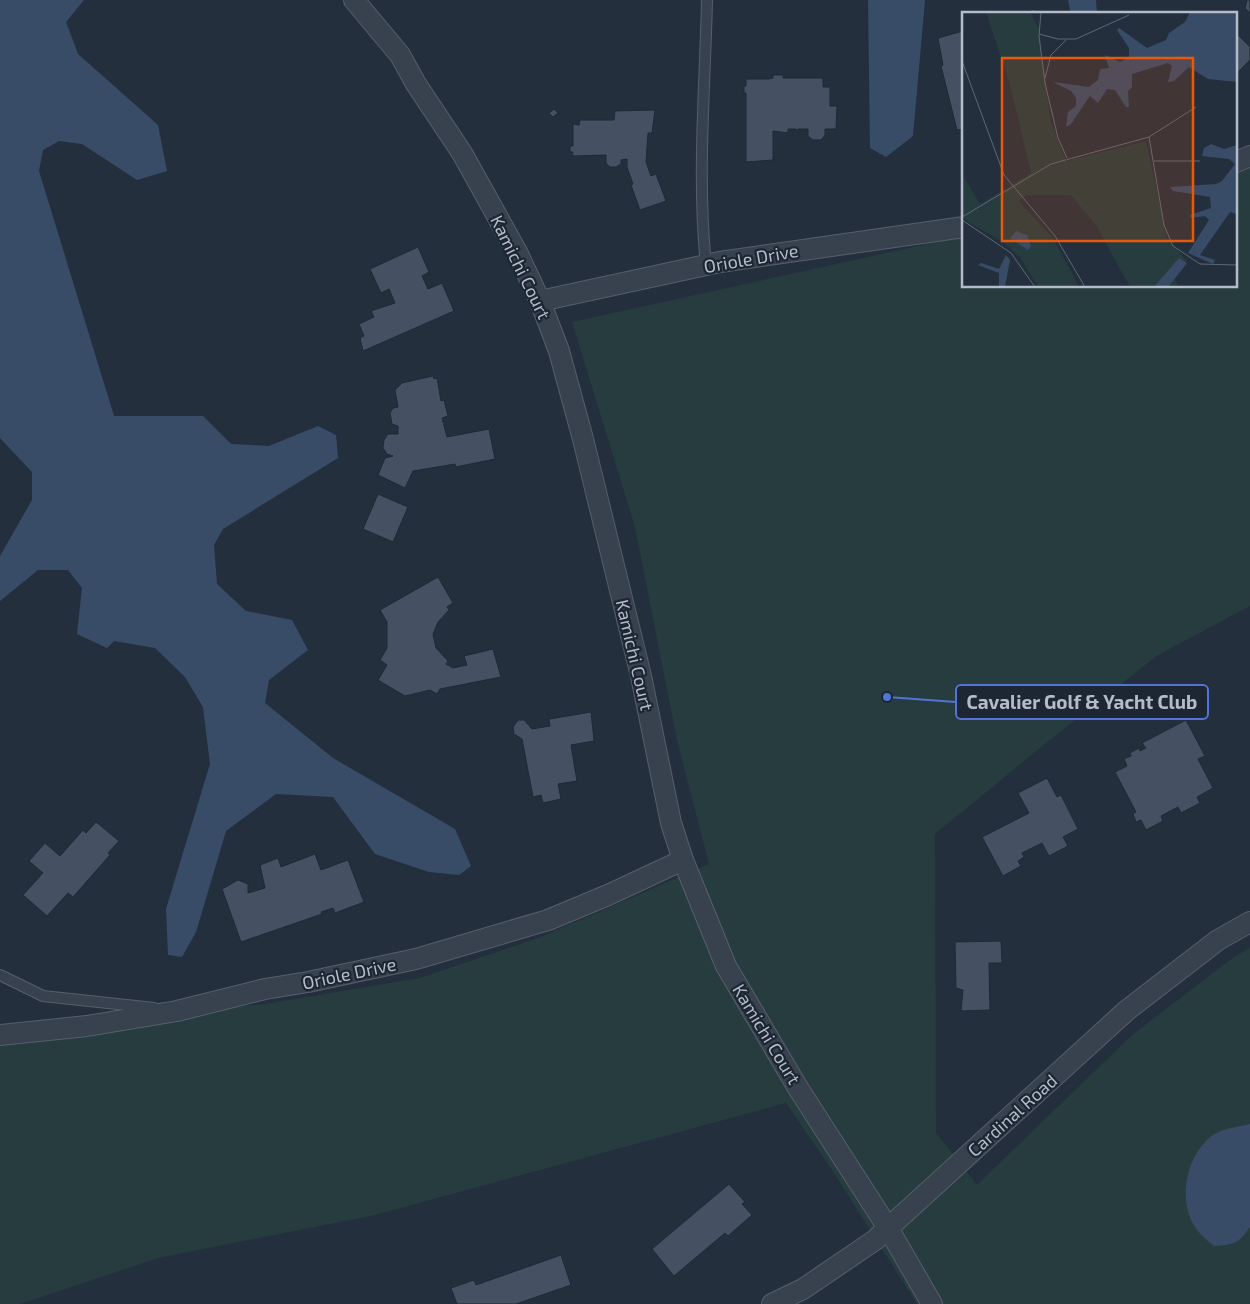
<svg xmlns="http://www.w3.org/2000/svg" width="1250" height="1304" font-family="'Exo 2',sans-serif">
	<rect width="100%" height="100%" fill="#242f3e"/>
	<!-- green -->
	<path fill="#263c3f" d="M1250,161V606L1158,655L1051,739L935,834L936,1133L977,1185L1132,1035L1234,957L1250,948V1304H917L830,1167L786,1103L375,1215L158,1258L20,1304H0V1026L265,1004L420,978L541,937L709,864L677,740L635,527L572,322L964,236V286H1236V170Z"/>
	<!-- water -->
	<path fill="#394c67" d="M0,0H84L66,22L78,54L158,125L167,171L137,180L82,144L59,141L43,150L39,171L114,416H203L231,444L269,446L318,426L336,435L338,458L223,529L214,545L217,584L246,611L292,620L308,650L269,680L265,703L333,758L455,829L471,866L459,875L429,872L375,854L333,797L276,794L226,831L196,932L182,957L168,955L166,909L210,764L203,707L185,677L155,648L114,641L107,648L77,634L82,588L68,570H38L0,601V556L32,500V472L0,438Z
		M868,0H925L913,136L886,157L870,148Z
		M1068,0H1096L1097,14H1071Z
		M1250,1124V1227C1238,1244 1234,1245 1214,1246C1205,1239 1196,1231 1191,1220C1179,1193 1188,1153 1213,1135C1223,1128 1238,1127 1250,1124Z"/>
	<!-- building -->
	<path fill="#455162" stroke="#1f2835" d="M1247,0H1250V13L1245,8Z
		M1035,9L1036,14H1017Z
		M963,31L964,129L957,130L941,66L943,65L938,38Z
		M1236,33L1250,47V60L1236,74Z
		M773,75H783V78H823V87H830V106H837L836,129H825V135L821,140H813L808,136V129H798V133L796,129H788V133L773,131V160L746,162V93H744V86H746V79H769L773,78Z
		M554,109L558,113L553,117L549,113Z
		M655,110L652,133H648L646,162L651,176L656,174L666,201L640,210L631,185L633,184L627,167V159L621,160V164L616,167H610L606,163V155L572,156L573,152H570V146H573V124L579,125L580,120H614L615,111Z
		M418,247L429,272L422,276L428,289L442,283L454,311L363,351L360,338L364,336L359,324L374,317L371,311L395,303L389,289L381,293L370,269Z
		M433,376L434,379L437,378L441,401L444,400L448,416L442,418L447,437L489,429L495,459L456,467L455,464L413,471L405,488L378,475L385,458L393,456L387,454L383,448L384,440L388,434H398V426L392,424L390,413L393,408L398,407L395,390L402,383Z
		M378,494L408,507L393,542L363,529Z
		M438,577L453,603L447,607L449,610L438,622L433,634L436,648L448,661L446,664L453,668L467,665L464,656L493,649L501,677L440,689L437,694L430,690L405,696L378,680L387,665L380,660L387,648V622L380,610Z
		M591,712L594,741L571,745L577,781L558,784L561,799L543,803L541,795L533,797L522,739L514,734L513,727L518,720H524L532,729L550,726L549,719Z
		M1186,720L1205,756L1198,759L1213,788L1197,797L1200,803L1181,813L1178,807L1161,816L1163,821L1146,830L1141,820L1136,822L1133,814L1136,812L1115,772L1127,766L1124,759L1131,756L1130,753L1139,748L1140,751L1146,748L1142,743Z
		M1047,778L1057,797L1061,795L1078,829L1063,837L1068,846L1049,856L1042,843L1022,853L1024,857L1018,861L1021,866L1003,876L982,837L1029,813L1018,793Z
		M96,822L119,841L108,853L110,855L73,897L68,893L47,916L23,895L43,873L29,861L45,843L60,856L83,830L86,833Z
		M315,854L321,870L348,860L364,902L335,913L333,908L321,912L322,914L241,942L222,889L238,880L248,884V893L265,888L260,865L278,858L281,867Z
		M1001,941L1002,963H989L990,1010L961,1011L963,990L956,988L955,942Z
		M729,1184L745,1202L742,1204L752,1215L728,1236L725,1233L674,1276L652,1249Z
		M561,1255L571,1285L516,1304H457L451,1288L474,1280L476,1285Z"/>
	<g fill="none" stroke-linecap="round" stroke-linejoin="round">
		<!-- lane casing -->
		<g stroke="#565f6c" stroke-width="12">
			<path id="lane" d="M706,265C697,178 705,88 707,0
				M0,975L43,996L154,1008"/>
		</g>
		<!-- street casing -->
		<g stroke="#565f6c" stroke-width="22">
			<path id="street" d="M354,0L400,55L416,84L462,153L517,252L540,301L559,351L583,439L641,676L671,823L683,860L726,966L798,1088L888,1228L932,1304
				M1236,162L1250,156
				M540,301L720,262L964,227
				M0,1035L87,1026L177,1011L265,989L308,982L416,959L548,920L608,895L683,860
				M772,1304L803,1289L875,1240L1126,1011L1218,940L1250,922"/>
		</g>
		<!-- lane -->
		<use href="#lane" stroke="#38414e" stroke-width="10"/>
		<!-- street -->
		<use href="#street" stroke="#38414e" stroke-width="20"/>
	</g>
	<g text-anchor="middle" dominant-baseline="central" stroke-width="4.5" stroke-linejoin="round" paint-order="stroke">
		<!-- street labels -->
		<g font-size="18" fill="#b4bcc9" stroke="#1d2633">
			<text transform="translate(751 258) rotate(-10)">Oriole Drive</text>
			<text transform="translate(521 267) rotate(64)">Kamichi Court</text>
			<text transform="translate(635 655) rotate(77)">Kamichi Court</text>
			<text transform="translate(349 973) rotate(-12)">Oriole Drive</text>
			<text transform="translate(767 1034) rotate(59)">Kamichi Court</text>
			<text transform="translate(1012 1115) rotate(-42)">Cardinal Road</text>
		</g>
	</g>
	<!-- overview -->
	<g transform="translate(962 12)">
		<rect width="275" height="275" fill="#242f3e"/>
		<path d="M24,0H68L77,17L88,107L104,149L184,129L205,226L225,249L211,264L217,275H168L135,215L109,183H65L57,189L91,226L117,275H76L58,245L41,230L0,206V162L18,192L69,161L47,69Z" fill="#263c3f"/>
		<path d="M228,0H275V70L246,67L227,55L212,69L206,70L210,54L206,51L170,62V75L166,79L167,95H164L153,78L145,77L136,91L128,84L109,112L104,115L106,100L114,94V86L109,79L91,70L127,75L136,68L138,57L147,56L143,43L158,50L167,45V36L155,18L157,16L185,36L204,28L207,21L223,10ZM249,132L262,137L275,133V202L268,200L238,243L253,248L251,252L226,241L247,208L243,204L229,206L228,203L249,196L248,185L211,179L208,175L254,172L260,169L273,152L267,147L240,144L242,136ZM54,219L65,223L69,234L66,238L48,226ZM44,243L48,248L43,275H37V261L16,253L19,251L37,257ZM217,246L225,251L215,264L206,275H192Z" fill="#394c67"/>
		<path fill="none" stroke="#5e6776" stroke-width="1" d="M79,0L77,24L83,71L96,126L105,146M77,22L96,27H114L167,3M0,49L42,163L93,224L123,275M83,66L89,43L104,28M187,125L202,213L211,234L238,252L275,253M192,149H238M0,205L89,152L187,125L234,95M0,208L49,241L73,275"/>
		<path fill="#e8590c" fill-opacity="0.15" stroke="#e8590c" stroke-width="2.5" d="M40,46H231V229H40Z"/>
		<rect width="275" height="275" fill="none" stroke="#b4bcc9" stroke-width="2.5"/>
	</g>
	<!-- callouts -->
	<path fill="none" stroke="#5274d3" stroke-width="2" d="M887 697L956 702"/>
	<circle fill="#5274d3" stroke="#1d2633" stroke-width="2" cx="887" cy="697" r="5"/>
	<rect fill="#1d2633" stroke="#5274d3" stroke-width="2" x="956" y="685" width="252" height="34" rx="5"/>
	<g font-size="19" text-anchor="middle" font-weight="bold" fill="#b4bcc9">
		<text x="1082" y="709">Cavalier Golf &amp; Yacht Club</text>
	</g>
</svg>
